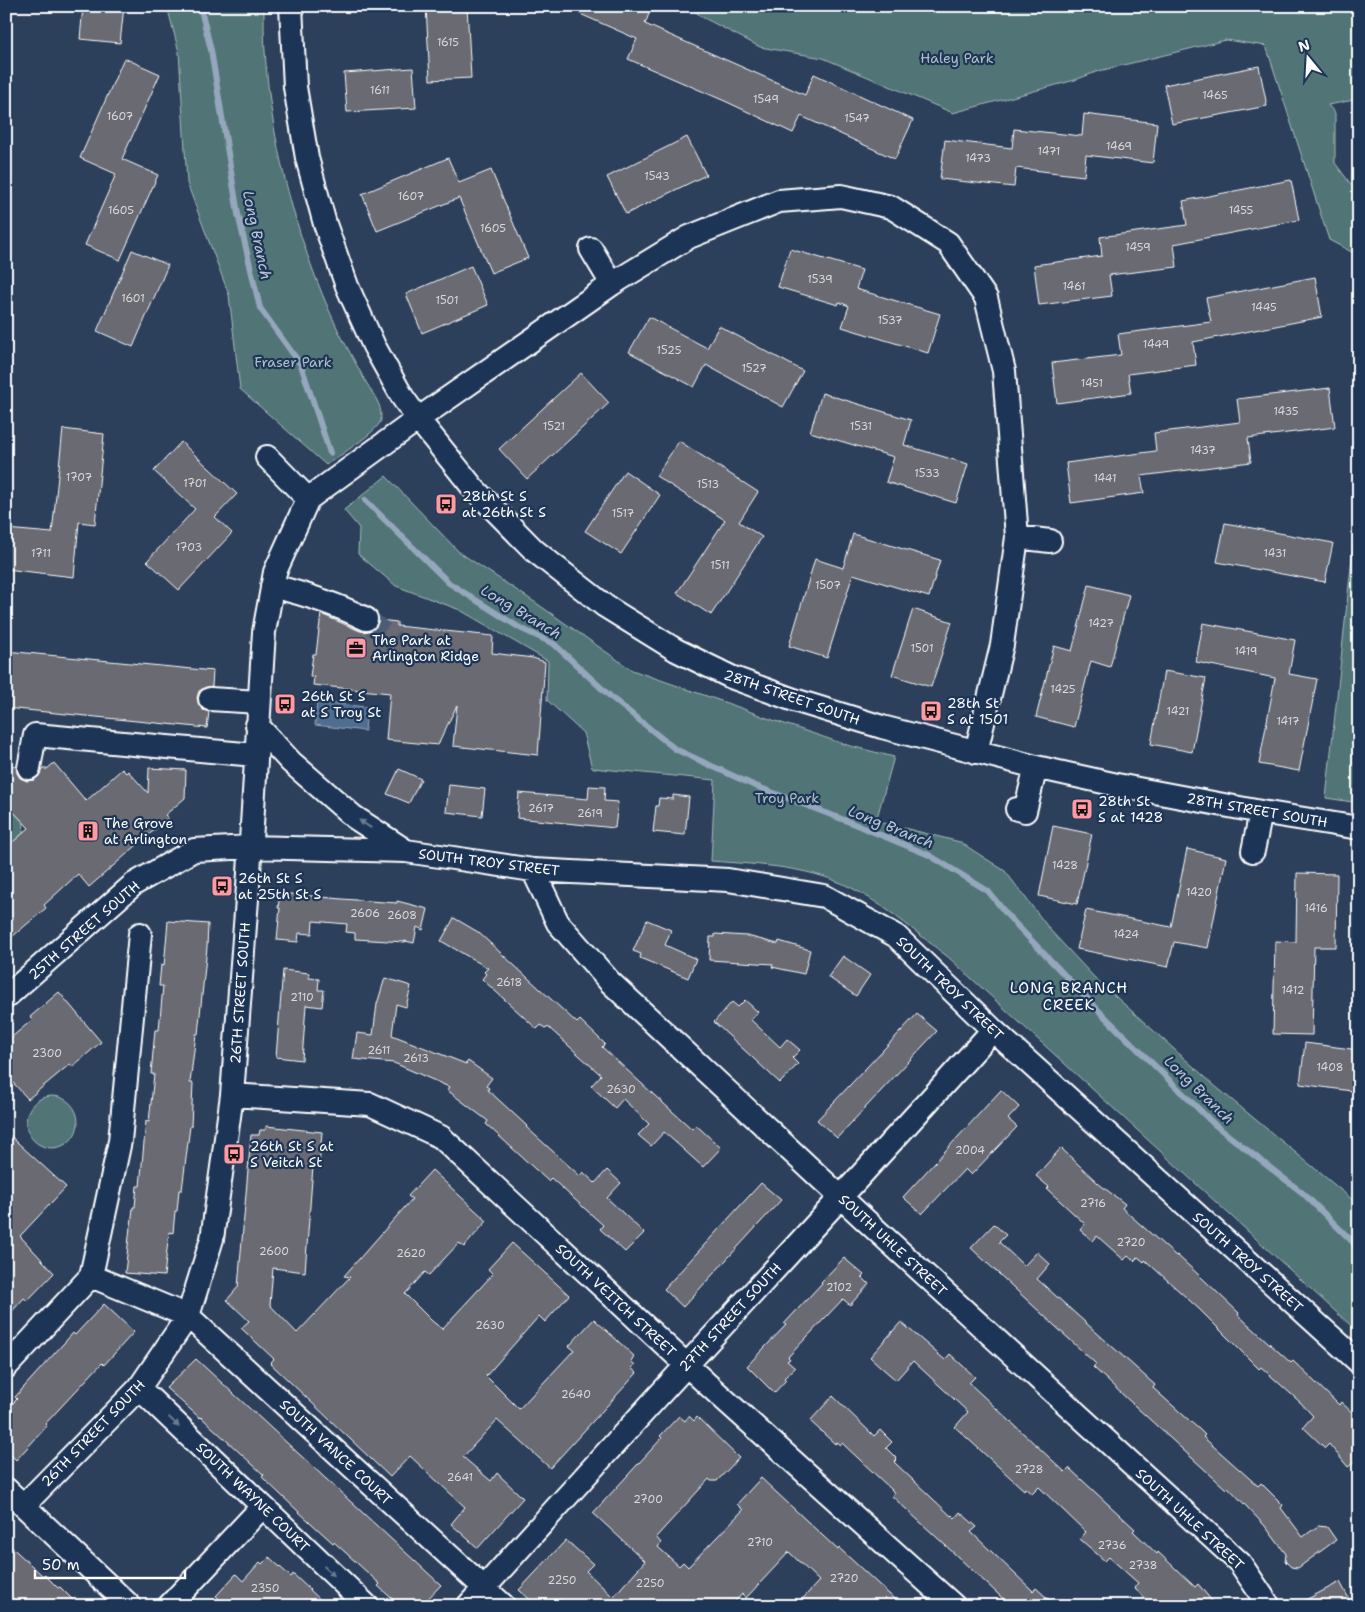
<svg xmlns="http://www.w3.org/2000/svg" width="1365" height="1612" font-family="'Shantell Sans',sans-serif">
	<rect width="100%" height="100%" fill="#2c405c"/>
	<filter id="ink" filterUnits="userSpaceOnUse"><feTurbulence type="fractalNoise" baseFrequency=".02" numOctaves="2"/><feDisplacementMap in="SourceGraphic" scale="10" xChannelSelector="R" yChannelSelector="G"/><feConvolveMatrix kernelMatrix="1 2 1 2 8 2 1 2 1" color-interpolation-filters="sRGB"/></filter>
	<g filter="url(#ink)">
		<!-- green -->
		<path fill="#517576" stroke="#a8baba" d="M167,6H264C262,114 293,235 339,332C348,349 357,366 366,382C370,389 376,397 379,405C381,409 381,416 381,420C378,432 337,457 326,465L240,389L229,295L187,183L179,52Z
			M688,6H1359V99L1328,105L1335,113V163L1353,187L1359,224V256L1329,240L1266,46L1226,40L1099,71L1075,80L953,113L823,58L760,47L702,17Z
			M386,476L459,552L539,605L632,670L741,708L764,717L847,745L894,757L876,821L960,842L1005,871L1051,931L1094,977L1215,1086L1359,1205V1333L948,957C919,935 890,909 859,892C814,866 761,865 711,861L715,780L592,768L583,733L547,700L548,661L460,610L396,586L358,554L359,528L344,510Z
			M1359,535V803L1326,798L1354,538Z
			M6,804L26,811L19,817L24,823L22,840L15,846L12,843L6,848Z
			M26 1122a26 26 0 1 1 52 0a26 26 0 1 1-52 0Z"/>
		<!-- water -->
		<path fill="#4f6d8f" stroke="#95a7bc" d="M317,702L367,707L365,731L315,725Z"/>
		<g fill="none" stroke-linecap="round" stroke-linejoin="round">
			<!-- stream -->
			<path stroke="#95a7bc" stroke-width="6" d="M200,6L211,50L238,214L260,308L301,365L330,453
				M365,500L449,583L520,628L554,644L612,698L675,749L753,785L847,821L929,855L988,891L1008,916L1102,1014L1215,1125L1304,1194L1359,1248"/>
		</g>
		<!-- building -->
		<path fill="#696a72" stroke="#fff" d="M83,6H124L120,43L80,39Z
			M426,6H467L471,78L430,80Z
			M562,6H652L645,24L805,95L814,74L913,120L895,159L801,116L793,133L727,102L628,59L637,39Z
			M124,58L160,74L122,159L158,175L120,260L85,245L116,174L80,158Z
			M1259,66L1267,106L1172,124L1164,85Z
			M413,68L416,108L347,112L344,73Z
			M1084,114L1157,123L1153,163L1086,155L1084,176L1016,168L1014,187L940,179L945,140L1012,148L1014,129L1082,136Z
			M687,137L706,175L626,214L607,177Z
			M448,158L459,183L491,170L528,258L491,273L459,198L377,231L362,194Z
			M1291,180L1299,220L1174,244L1177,267L1109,275L1112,296L1039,305L1034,265L1102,256L1100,237L1187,225L1183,201Z
			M790,249L862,270L856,289L940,314L928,353L842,327L849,306L839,302L838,305L778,287Z
			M132,250L168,265L133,347L97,331Z
			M471,266L488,305L422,333L406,294Z
			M1315,277L1322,317L1193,342L1196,365L1128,374L1131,393L1057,403L1052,363L1121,355L1118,334L1211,322L1206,298Z
			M649,317L707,348L719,326L803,371L783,407L706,365L694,387L629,352Z
			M581,373L609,403L527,479L499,449Z
			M1330,388L1335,427L1248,438L1251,462L1141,476L1144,493L1071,503L1066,463L1156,451L1154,433L1240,422L1237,399Z
			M822,393L911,420L904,445L968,464L956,503L886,482L894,457L810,432Z
			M63,429L104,434L95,524L79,522L74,577L6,569V529L52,533Z
			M679,441L758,492L739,522L762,537L711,615L677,593L725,520L656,476Z
			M181,442L237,494L215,517L232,533L179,590L147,561L195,509L154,471Z
			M625,471L660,495L621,554L585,531Z
			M1225,523L1333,543L1325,582L1217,562Z
			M853,534L940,560L929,597L853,574L827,658L789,646L815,559L843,568Z
			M1089,585L1129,595L1110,667L1091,661L1074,727L1036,717L1054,646L1072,651Z
			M913,609L952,622L931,687L892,675Z
			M321,614L360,631L367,632L374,629L378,625L379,620L397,622V626L493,636L492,653L533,658L545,662L538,755L453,746L457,705L438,745L386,740L390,693L313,685L314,677H310L313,654H316Z
			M1203,623L1295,640L1289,674L1317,679L1299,771L1259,764L1275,678L1196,662Z
			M6,651L213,671L212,686L204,688L199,691L197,698L199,705L203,710L209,712L207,728L6,708Z
			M1164,671L1206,678L1192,752L1151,744Z
			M54,763L86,801L122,769L126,773L128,771L148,793L149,768L186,770L185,798L165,815L168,818L89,887L78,874L44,905L46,908L6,942V848L29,828L6,804V765L16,766L17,773L20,778L27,781L34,780L39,776L42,769H47Z
			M399,769L421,779L409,803L387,794Z
			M449,785L485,789L482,816L446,812Z
			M589,786L605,787L604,801L618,802L615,828L517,818L519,793L588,799Z
			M673,795L689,797L685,835L653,832L656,806H658L659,798L673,799Z
			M1053,826L1092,834L1077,904L1039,896Z
			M1187,849L1226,858L1208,948L1174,942L1168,967L1077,949L1086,910L1171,927Z
			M1297,873L1337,874L1336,947H1314L1312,1035L1273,1034L1275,941L1296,942Z
			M280,893L342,899L397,903V901L428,909L423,930L417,927L414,943L405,941V942L355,939V933L346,932L347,924L313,921L312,934L299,933L298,942L277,940L280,908H278Z
			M454,918L478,932L577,1023L580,1020L605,1044L602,1047L654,1095L692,1129L696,1125L721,1148L703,1167L664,1132L651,1146L638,1135L649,1124L623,1099L615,1108L591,1086L601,1075L548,1027L546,1029L541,1025L537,1029L482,979L486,974L484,972L488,968L441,941Z
			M647,920L671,930L665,945L696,959L688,978L640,958L641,954L633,951Z
			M168,921L208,924L207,947L198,1034H196L190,1083H193L191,1126H190L182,1190H179L177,1211H175L173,1233L169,1232L164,1276L125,1273L130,1227H131L133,1207H135L137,1186H140L146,1121L149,1122L154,1074H151L155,1030H159L163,986H159L161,965L164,966Z
			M715,934L747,936L778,944L779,941L810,950L804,974L772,967L773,964L709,960L710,937H715Z
			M843,956L870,975L856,996L828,977Z
			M283,970L309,973V978L319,979L318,990H324L322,1007L306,1005L302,1060L276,1057Z
			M385,978L411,986L406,1007L396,1004L392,1035L466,1064L468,1061L492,1078L486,1086L489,1088L488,1090L527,1126L526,1127L580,1176L583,1172L595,1183L607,1170L621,1183L607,1198L644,1233L625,1252L600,1229L603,1225L551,1178L548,1181L486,1124L488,1121L447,1090L449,1087L394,1063L353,1059L357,1033L373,1035L377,1004Z
			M59,992L101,1042L72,1067L70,1064L28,1099L6,1075V1042L32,1020L30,1017Z
			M745,1000L758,1012L751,1020L780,1047L787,1039L800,1050L792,1058L798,1064L780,1083L714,1022L732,1002L738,1007Z
			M917,1014L937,1031L837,1138L817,1120Z
			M1305,1043L1359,1050V1092L1300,1084Z
			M1001,1090L1019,1107L1008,1119L1017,1127L971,1175L965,1169L922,1214L903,1197Z
			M266,1126L322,1132L319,1166H313L305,1272L273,1268L270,1305L297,1333L350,1277L344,1276L412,1199L408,1196L432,1170L487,1221L464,1247L459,1243L429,1275L425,1272L405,1294L432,1321L442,1329L493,1274L488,1269L512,1243L569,1295L545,1322L539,1316L486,1376L519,1409L574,1350L569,1346L594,1319L634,1356L631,1361L635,1365L631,1368L637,1373L550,1468L497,1420L463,1457L491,1481L497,1473L523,1498L478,1548L451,1524L465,1507L410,1456L390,1477L270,1363L274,1359L241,1328L249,1321L227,1300L238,1287L251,1135H259L260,1130H266Z
			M6,1132L66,1187L20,1236L54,1273L27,1301L24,1298L6,1318Z
			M1061,1148L1099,1184L1125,1204L1122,1208L1176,1256L1177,1255L1201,1277L1239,1313L1238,1315L1291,1363L1293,1361L1339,1405L1341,1402L1359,1419V1459L1348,1467L1329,1444L1325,1448L1303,1427L1313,1416L1301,1403L1261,1367L1259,1369L1199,1309L1145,1260L1144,1262L1138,1257L1134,1261L1128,1256L1124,1260L1097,1236L1093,1241L1080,1230L1085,1224L1047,1189L1049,1187L1036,1176Z
			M761,1183L781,1200L683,1307L664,1289Z
			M994,1224L1006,1235L999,1242L1024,1266L1037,1252L1050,1264L1037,1279L1155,1385L1153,1388L1200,1430L1205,1435L1203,1437L1258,1486L1261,1483L1283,1505L1281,1508L1303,1537L1318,1526L1327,1527L1336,1540L1298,1568L1291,1567L1285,1561L1286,1554L1265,1526L1228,1487L1226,1489L1135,1406L1093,1367L1096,1364L971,1248Z
			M844,1258L864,1275L862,1277L869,1284L850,1305L843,1299L788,1357L790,1359L787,1361L795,1368L784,1378L786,1380L774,1393L747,1366L786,1325L784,1324L822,1283L821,1282Z
			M104,1304L134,1332L104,1365L102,1363L45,1424L47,1426L16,1460L6,1450V1410L17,1399L15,1397L73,1333L75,1335Z
			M901,1322L945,1360L950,1354L975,1377L969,1383L1065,1472L1069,1468L1135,1529L1133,1531L1157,1554L1158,1552L1195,1587L1198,1584L1216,1606H1153L1134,1588L1138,1583L1109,1557L1105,1561L1080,1539L1086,1532L1039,1487L1032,1494L1025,1488L1024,1490L955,1427L968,1412L913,1361L896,1380L882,1368L870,1357Z
			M196,1359L441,1585L421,1606H400L378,1586L380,1584L334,1542L333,1543L299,1512L262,1477L264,1475L201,1417L200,1418L166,1388Z
			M833,1396L874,1436L880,1430L892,1442L886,1448L897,1459L894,1462L951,1516L952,1515L955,1518L960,1512L977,1527L971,1532L995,1555L1033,1591L1036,1588L1056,1606H1011L892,1496L894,1493L892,1490L842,1443L841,1445L837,1442L835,1444L810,1421Z
			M679,1416L685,1421L689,1416L694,1421L697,1417L739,1458L717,1481H711L709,1479L656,1537L661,1543L658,1547L679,1566L683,1562L688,1567L743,1510L737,1504L761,1478L838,1550L839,1548L902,1606H796L819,1581L789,1552L746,1598L742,1594L731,1606H568L561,1599L554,1606H537L519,1590L566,1540L593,1564L586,1571L613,1597L645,1561L593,1513L662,1438L660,1436Z
			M6,1542L43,1576L44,1574L58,1588L60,1587L79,1606H17L6,1596Z
			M269,1557L291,1577L293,1574L327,1606H227L216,1596L236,1574L243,1581L260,1562L262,1564Z
			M1340,1582L1353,1606H1294Z"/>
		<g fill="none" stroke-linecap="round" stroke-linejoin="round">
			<!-- minor-tunnel -->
			<path stroke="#4c5d74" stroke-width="22" stroke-dasharray="22 11" stroke-linecap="butt" d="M366,619L395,642"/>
			<!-- minor casing -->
			<g stroke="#fff" stroke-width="26">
				<path id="minor" d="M291,6L295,87L307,158L325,224L347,286L374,346L403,398L418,419L474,489L535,551L605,606L676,650L731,677L794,700L882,727L1036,767L1117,785L1261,812L1359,828
					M591,249L612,284
					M267,457L308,499
					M1017,537L1050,541
					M272,586C305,594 336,604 366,619
					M210,699L259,702
					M257,725L291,762L354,817L406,851
					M29,768L35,735L255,755
					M1017,809L1025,811L1036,767
					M1253,851L1261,812
					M533,870L558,923L610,982L861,1216L1240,1563L1269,1606
					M6,997L134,884L194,850L250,847L406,851L533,870L728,880L824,896L896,936L993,1030L1359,1362
					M232,1095L370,1104L441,1137L706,1383L954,1606
					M91,1276L188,1316L504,1606
					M6,1367L91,1276L120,1141L140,934
					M139,1388L367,1606
					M6,1489L130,1606
					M24,1505L139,1388L188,1316L212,1239L232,1095L249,873L264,632L275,572L308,499L418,419L612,284L689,237L779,201L841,196L891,207L948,243L986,298L1004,371L1017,537L1002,645L976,752
					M169,1606L262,1507
					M468,1606C641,1412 819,1223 993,1030"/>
			</g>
			<!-- minor -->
			<use href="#minor" stroke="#1d3557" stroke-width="22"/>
		</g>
		<!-- one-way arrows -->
		<defs><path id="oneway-solid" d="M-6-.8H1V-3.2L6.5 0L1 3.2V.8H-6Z" transform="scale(1.25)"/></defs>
		<g fill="#6c7c92">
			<use href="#oneway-solid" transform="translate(365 824) rotate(-146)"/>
			<use href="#oneway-solid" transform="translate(174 1422) rotate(44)"/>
			<use href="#oneway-solid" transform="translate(329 1571) rotate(43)"/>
		</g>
	</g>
	<!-- icons -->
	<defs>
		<g id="bus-square" transform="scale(1.125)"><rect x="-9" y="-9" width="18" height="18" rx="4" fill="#ff9aa2" stroke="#1d3557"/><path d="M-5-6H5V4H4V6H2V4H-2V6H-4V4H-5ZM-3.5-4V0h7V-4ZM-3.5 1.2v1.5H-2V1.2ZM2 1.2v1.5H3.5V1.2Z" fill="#111"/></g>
		<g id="office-square" transform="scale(1.125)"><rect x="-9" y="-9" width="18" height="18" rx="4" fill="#ff9aa2" stroke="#1d3557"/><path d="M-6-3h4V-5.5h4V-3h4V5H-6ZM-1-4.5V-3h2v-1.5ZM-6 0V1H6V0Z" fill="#111"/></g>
		<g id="building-square" transform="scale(1.125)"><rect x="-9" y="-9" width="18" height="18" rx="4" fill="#ff9aa2" stroke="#1d3557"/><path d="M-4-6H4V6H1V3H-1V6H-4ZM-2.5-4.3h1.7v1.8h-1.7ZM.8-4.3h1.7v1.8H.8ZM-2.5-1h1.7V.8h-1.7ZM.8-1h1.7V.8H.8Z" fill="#111"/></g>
	</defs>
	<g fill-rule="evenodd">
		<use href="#bus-square" x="446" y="504"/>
		<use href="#office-square" x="356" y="648"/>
		<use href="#bus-square" x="285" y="704"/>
		<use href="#bus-square" x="931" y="711"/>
		<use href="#bus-square" x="1082" y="809"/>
		<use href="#building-square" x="88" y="831"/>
		<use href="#bus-square" x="222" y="886"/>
		<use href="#bus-square" x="234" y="1154"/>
	</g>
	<g text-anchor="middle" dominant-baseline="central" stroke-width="4.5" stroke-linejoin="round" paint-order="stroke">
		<!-- number labels -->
		<g font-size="11" fill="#dadadc">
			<text x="448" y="42">1615</text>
			<text x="380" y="90">1611</text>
			<text x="1215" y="95">1465</text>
			<text x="766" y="99">1549</text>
			<text x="120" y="116">1607</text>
			<text x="857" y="118">1547</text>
			<text x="1119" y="146">1469</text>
			<text x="1049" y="151">1471</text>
			<text x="978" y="158">1473</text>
			<text x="657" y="176">1543</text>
			<text x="411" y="196">1607</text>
			<text x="121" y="210">1605</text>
			<text x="1241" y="210">1455</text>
			<text x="493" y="228">1605</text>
			<text x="1138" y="247">1459</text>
			<text x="820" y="279">1539</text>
			<text x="1074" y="286">1461</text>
			<text x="133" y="298">1601</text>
			<text x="447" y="300">1501</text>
			<text x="1264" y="307">1445</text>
			<text x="890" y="320">1537</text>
			<text x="1156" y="344">1449</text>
			<text x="669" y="350">1525</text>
			<text x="754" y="368">1527</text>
			<text x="1092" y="383">1451</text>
			<text x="1286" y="411">1435</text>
			<text x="554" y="426">1521</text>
			<text x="861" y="426">1531</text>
			<text x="1203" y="450">1437</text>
			<text x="927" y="473">1533</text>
			<text x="79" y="477">1707</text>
			<text x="1105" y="478">1441</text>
			<text x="195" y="483">1701</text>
			<text x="708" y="484">1513</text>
			<text x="623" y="513">1517</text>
			<text x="189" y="547">1703</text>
			<text x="41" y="553">1711</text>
			<text x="1275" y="553">1431</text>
			<text x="720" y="565">1511</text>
			<text x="828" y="585">1507</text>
			<text x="1101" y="623">1427</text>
			<text x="922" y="648">1501</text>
			<text x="1246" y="651">1419</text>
			<text x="1063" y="689">1425</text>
			<text x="1178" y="711">1421</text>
			<text x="1288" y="721">1417</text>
			<text x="541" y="808">2617</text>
			<text x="590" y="813">2619</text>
			<text x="1065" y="865">1428</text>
			<text x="1199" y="892">1420</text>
			<text x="1316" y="908">1416</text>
			<text x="365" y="913">2606</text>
			<text x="402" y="915">2608</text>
			<text x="1126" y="934">1424</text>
			<text x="509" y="982">2618</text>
			<text x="1293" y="990">1412</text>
			<text x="302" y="997">2110</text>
			<text x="379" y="1050">2611</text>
			<text x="47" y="1053">2300</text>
			<text x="416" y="1058">2613</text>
			<text x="1330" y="1067">1408</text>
			<text x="621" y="1089">2630</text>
			<text x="970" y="1150">2004</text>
			<text x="1093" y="1203">2716</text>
			<text x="1131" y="1242">2720</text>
			<text x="274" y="1251">2600</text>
			<text x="411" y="1253">2620</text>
			<text x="839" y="1287">2102</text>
			<text x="490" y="1325">2630</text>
			<text x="576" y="1394">2640</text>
			<text x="1029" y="1469">2728</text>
			<text x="460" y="1477">2641</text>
			<text x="648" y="1499">2700</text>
			<text x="760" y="1542">2710</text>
			<text x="1112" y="1545">2736</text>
			<text x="1143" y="1565">2738</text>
			<text x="844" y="1578">2720</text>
			<text x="562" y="1580">2250</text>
			<text x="650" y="1583">2250</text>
			<text x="265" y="1588">2350</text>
		</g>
		<!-- park labels -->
		<g font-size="14" fill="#b1c1c1" stroke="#1d3557">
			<text x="957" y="58">Haley Park</text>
			<text x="293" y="362">Fraser Park</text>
			<text x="787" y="798">Troy Park</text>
		</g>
		<!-- poi labels -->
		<g font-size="14" fill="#fff" stroke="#1d3557" text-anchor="start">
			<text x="462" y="496">28th St S<tspan x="462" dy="16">at 26th St S</tspan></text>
			<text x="372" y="640">The Park at<tspan x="372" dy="16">Arlington Ridge</tspan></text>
			<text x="301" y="696">26th St S<tspan x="301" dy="16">at S Troy St</tspan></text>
			<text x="947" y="703">28th St<tspan x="947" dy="16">S at 1501</tspan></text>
			<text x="1098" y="801">28th St<tspan x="1098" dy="16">S at 1428</tspan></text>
			<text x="104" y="823">The Grove<tspan x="104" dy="16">at Arlington</tspan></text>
			<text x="238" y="878">26th St S<tspan x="238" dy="16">at 25th St S</tspan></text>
			<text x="250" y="1146">26th St S at<tspan x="250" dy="16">S Veitch St</tspan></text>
		</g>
		<!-- street labels -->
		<g font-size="14" fill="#fff" stroke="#1d3557">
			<text transform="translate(792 697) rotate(19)">28TH STREET SOUTH</text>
			<text transform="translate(1257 810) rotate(10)">28TH STREET SOUTH</text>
			<text transform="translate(489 862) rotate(7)">SOUTH TROY STREET</text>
			<text transform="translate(84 930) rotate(-41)">25TH STREET SOUTH</text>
			<text transform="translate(950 988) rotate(44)">SOUTH TROY STREET</text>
			<text transform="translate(240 993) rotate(-86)">26TH STREET SOUTH</text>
			<text transform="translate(893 1245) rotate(43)">SOUTH UHLE STREET</text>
			<text transform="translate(1248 1262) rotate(42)">SOUTH TROY STREET</text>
			<text transform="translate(616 1300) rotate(43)">SOUTH VEITCH STREET</text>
			<text transform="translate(730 1317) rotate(-47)">27TH STREET SOUTH</text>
			<text transform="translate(93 1433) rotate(-46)">26TH STREET SOUTH</text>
			<text transform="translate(336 1452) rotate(43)">SOUTH VANCE COURT</text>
			<text transform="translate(253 1497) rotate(44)">SOUTH WAYNE COURT</text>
			<text transform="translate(1190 1519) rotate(43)">SOUTH UHLE STREET</text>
		</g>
		<!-- water labels -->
		<g font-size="15" font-style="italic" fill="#b9c5d2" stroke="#1d3557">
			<text transform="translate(257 235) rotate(78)">Long Branch</text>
			<text transform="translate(521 612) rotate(31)">Long Branch</text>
			<text transform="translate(891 827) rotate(22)">Long Branch</text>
			<text transform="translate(1199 1090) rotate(44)">Long Branch</text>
		</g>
		<!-- neighbourhood labels -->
		<g font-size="15" letter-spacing="1" fill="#fff" stroke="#1d3557">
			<text x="1069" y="988">LONG BRANCH<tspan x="1069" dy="17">CREEK</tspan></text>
		</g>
	</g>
	<!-- margin -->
	<rect width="1365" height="1612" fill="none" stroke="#1d3557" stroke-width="25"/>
	<rect x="12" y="12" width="1340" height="1587" fill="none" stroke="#fff" stroke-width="2" filter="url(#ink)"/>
	<!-- north arrow -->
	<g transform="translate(1308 58) rotate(342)" stroke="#1d3557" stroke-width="4" paint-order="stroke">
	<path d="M0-4L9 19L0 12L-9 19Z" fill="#ffffff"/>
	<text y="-8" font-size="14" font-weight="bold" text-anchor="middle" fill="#ffffff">N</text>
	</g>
	<!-- scale -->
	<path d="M35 1570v8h150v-8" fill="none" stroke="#ffffff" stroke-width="2.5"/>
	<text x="42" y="1570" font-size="15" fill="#ffffff" stroke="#1d3557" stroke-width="4" paint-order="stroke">50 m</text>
</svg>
